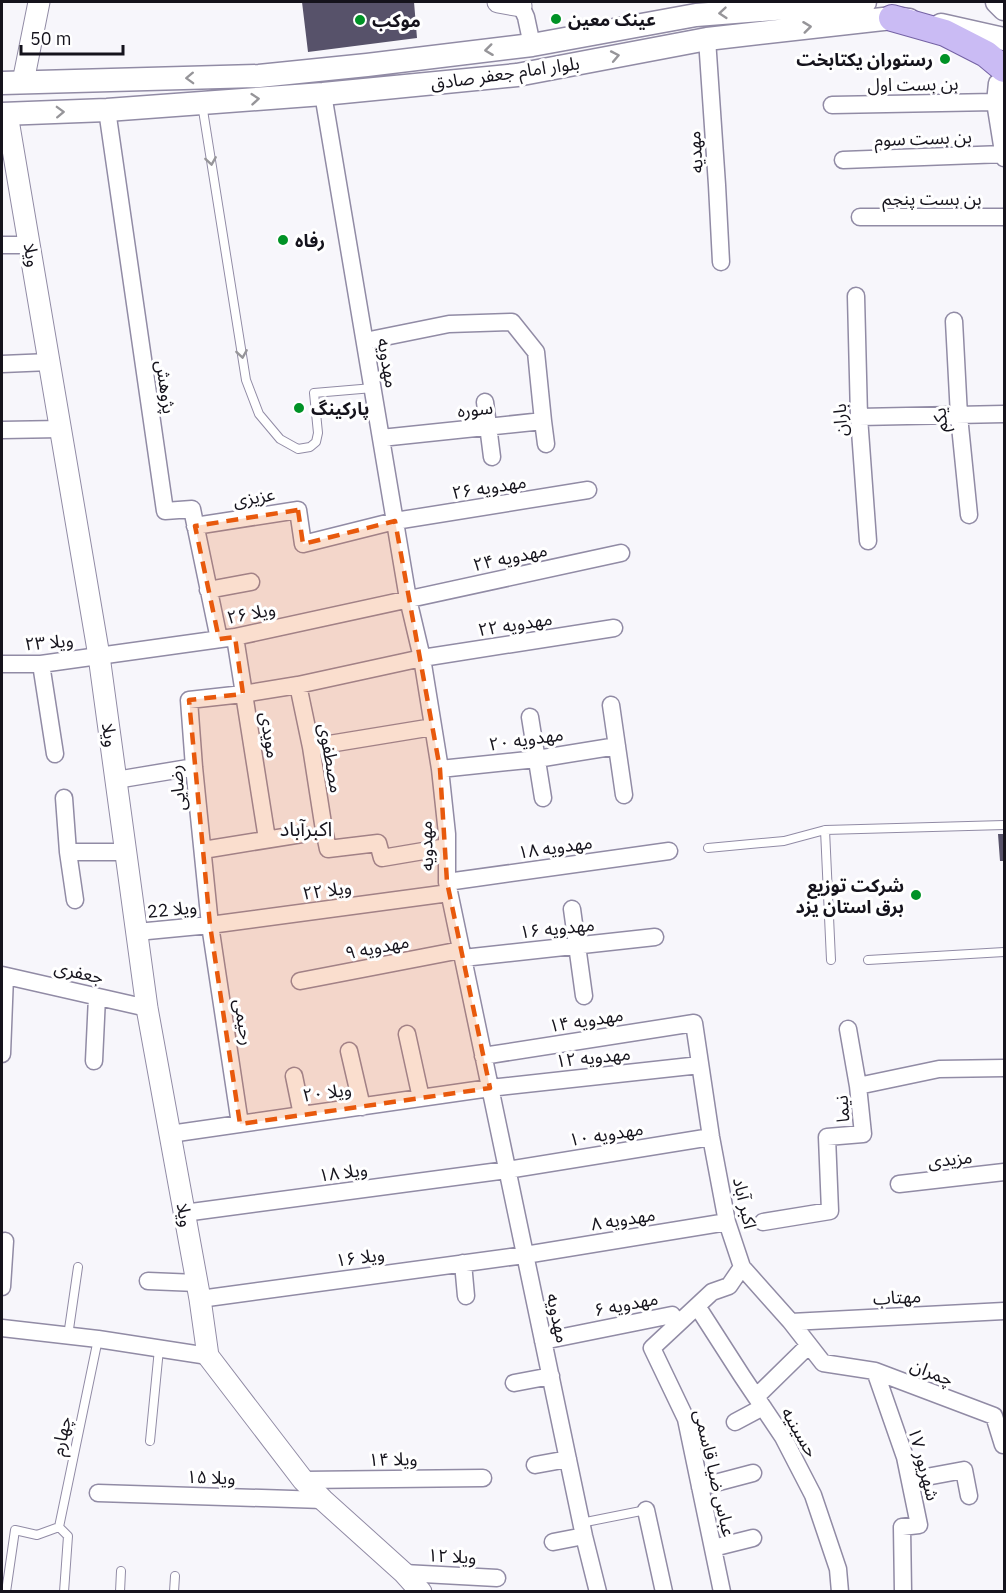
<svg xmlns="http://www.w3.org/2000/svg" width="1006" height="1593" font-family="'IBM Plex Sans','Noto Sans Arabic',sans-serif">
	<rect width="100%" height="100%" fill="#f7f6fb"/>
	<!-- building -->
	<path fill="#57526a" d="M302,2H414L417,38L308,52Z
		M998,834H1004V861H1000Z"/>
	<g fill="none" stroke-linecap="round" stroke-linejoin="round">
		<!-- service casing -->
		<g stroke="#918ba5" stroke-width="10">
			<path id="service" d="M202,104L246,380L259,414L280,439L298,449L310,447L316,442L318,433L314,393L373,388
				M825,830L831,960
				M708,848L784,841L825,830L1004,825
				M868,960L1004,952
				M68,1336L78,1267
				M150,1441L159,1349
				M581,1523L646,1510
				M6,1592L15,1530L37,1535L59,1527
				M64,1592L68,1536L59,1527L98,1339
				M120,1592L121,1571
				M174,1592L175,1576"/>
		</g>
		<!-- minor casing -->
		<g stroke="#918ba5" stroke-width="19">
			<path id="minor" d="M522,2L521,6L526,17L532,45
				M707,39L717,185L721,262
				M997,83L995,102L1004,158
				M323,94L408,599L422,658L440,769L447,834V882L584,1536L598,1592
				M832,105L995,102
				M107,110L165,511L192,509L219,639
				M843,160L1004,154
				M860,217H1004
				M2,245H30
				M856,296L859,417L868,541
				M954,321L959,416L969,515
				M365,341L449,324L512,322L536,352L543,421L381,438
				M2,364L50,362
				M485,402L492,457
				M859,417L1004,414
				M543,421L546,444
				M2,430L61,429
				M195,526L298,510L303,544L395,521L588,490
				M208,590L251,582
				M235,637L267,839
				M2,664H41L235,637L621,553
				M41,664L55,754
				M298,685L311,747L324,830L328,849L378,843L382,858L447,847
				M611,705L624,795
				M530,717L543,798
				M311,747L433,727
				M440,769L537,759L617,746
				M116,780L194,767
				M64,798L68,852L75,900
				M203,850L302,834
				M68,852H126
				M447,882L669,851
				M572,909L584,996
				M137,932L210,925L449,893
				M463,958L655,937
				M2,975L147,1008
				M300,981L461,950
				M848,1029L858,1086
				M407,1034L421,1098
				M349,1051L362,1107
				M2,1054L5,976
				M483,1056L694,1023L711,1137L727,1222L742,1267L791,1322L823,1363L875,1371L994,1416L1003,1445L1004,1444
				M94,1061L97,997
				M294,1076L302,1115
				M240,1124L210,925L194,767L189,700L243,694L298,685L422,658L614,628
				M170,1134L490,1088L700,1065
				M899,1184L1004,1172
				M184,1213L507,1170L711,1137
				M763,1222L830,1211L827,1137L863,1134L858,1086L939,1069L1004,1068
				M463,1263L466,1296
				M148,1281L197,1283
				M2,1287L5,1241
				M200,1299L525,1255L727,1222
				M697,1306L742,1376L783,1437L813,1495L838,1569L840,1592
				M791,1322L1004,1311
				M2,1328L98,1339L208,1356
				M543,1341L672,1315L678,1323
				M875,1371L905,1457L919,1525L902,1527L903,1592
				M514,1383L551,1376
				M756,1397L809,1345
				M735,1422L763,1407
				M535,1465L568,1459
				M303,1480L483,1478
				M910,1480L964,1470L969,1496
				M700,1487L753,1473
				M98,1493L323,1500
				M646,1510L664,1592
				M553,1542L584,1536
				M713,1548L753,1538
				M404,1573L497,1578
				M722,1592L686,1419L652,1348L712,1292L729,1286L742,1267"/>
		</g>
		<!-- tertiary casing -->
		<g stroke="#918ba5" stroke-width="23">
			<path id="tertiary" d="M498,2L521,6
				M23,82L39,2
				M7,114L99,656L147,1008L200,1299L208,1356L303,1480L323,1500L404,1573L421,1592"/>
		</g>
		<!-- secondary casing -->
		<g stroke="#918ba5" stroke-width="25">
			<path id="secondary" d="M997,2L1004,9
				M941,25L1004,39
				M2,83L259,76L367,65L532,45L696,15L865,2
				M2,114L107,110L202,103L323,94L517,75L707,39L892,18L909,20"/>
		</g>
		<!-- primary casing -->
		<g stroke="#7462a4" stroke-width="28">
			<path id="primary" d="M892,18L945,33L986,54L1004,69"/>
		</g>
		<!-- service -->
		<use href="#service" stroke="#fff" stroke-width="8"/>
		<!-- minor -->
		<use href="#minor" stroke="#fff" stroke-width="16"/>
		<!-- tertiary -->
		<use href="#tertiary" stroke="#fff" stroke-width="21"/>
		<!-- secondary -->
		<use href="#secondary" stroke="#fff" stroke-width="22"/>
		<!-- primary -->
		<use href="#primary" stroke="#cabbf4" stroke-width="26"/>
	</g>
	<!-- one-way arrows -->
	<defs><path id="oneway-chevron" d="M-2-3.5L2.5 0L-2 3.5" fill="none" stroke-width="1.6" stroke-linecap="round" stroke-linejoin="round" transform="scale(1.5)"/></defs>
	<g stroke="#969599">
		<use href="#oneway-chevron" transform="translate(723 13) rotate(175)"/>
		<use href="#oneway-chevron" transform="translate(807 27) rotate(-7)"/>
		<use href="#oneway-chevron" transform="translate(489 50) rotate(173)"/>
		<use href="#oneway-chevron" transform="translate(615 56) rotate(-11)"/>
		<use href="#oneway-chevron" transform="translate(190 78) rotate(178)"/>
		<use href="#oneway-chevron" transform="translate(255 99) rotate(-5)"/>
		<use href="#oneway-chevron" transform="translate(60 112) rotate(-2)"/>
		<use href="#oneway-chevron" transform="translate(211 161) rotate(81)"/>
		<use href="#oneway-chevron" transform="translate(242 354) rotate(81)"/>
	</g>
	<!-- marked area -->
	<path fill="#e8590c" fill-opacity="0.2" stroke="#e8590c" stroke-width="4.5" stroke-dasharray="12 8" stroke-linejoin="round" d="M298,510L303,544L395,521L440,769L447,882L490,1088L240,1124L210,925L189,700L243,694L235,637L219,639L195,526Z"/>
	<!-- markers -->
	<g fill="#009226" stroke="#fff" stroke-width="2">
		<circle cx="556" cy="19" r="6"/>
		<circle cx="360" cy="20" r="6"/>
		<circle cx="945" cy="59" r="6"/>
		<circle cx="283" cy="240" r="6"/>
		<circle cx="299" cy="408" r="6"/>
		<circle cx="916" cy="895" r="6"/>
	</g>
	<g text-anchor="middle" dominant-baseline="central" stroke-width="6" stroke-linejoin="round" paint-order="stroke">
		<!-- poi labels -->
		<g font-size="18" font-weight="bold" fill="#15131c" stroke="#fff" text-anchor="start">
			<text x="568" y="19">عینک معین</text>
			<text x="372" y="20">موکب</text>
			<text x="933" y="59" text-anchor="end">رستوران یکتابخت</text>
			<text x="295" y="240">رفاه</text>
			<text x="311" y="408">پارکینگ</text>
			<text x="904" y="885" text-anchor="end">شرکت توزیع<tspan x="904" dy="21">برق استان یزد</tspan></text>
		</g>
		<!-- street labels -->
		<g font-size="18" fill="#15131c" stroke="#fff">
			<text transform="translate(505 73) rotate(-8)">بلوار امام جعفر صادق</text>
			<text transform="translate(913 84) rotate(-1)">بن بست اول</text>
			<text transform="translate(923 138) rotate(-2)">بن بست سوم</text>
			<text transform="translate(695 152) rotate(-94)">مهديه</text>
			<text x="932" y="198">بن بست پنجم</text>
			<text transform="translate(32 255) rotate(80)">ویلا</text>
			<text transform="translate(388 363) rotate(80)">مهدویه</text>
			<text transform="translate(166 387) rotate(82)">پژوهش</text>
			<text transform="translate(475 409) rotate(-6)">سوره</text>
			<text transform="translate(840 420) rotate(-93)">باران</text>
			<text transform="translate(940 420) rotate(-95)">یکم</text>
			<text transform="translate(489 487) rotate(-9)">مهدویه ۲۶</text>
			<text transform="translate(254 497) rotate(-9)">عزیزی</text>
			<text transform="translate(510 557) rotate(-12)">مهدویه ۲۴</text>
			<text transform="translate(251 613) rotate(-11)">ویلا ۲۶</text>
			<text transform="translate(515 624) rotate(-9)">مهدویه ۲۲</text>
			<text transform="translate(49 642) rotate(-5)">ویلا ۲۳</text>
			<text transform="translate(110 735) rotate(82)">ویلا</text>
			<text transform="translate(270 735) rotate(81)">مویدی</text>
			<text transform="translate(526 739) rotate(-8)">مهدویه ۲۰</text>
			<text transform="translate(331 758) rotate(80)">مصطفوی</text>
			<text transform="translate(177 788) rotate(-96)">رضایی</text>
			<text transform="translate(426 846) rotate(-92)">مهدویه</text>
			<text transform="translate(555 847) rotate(-8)">مهدویه ۱۸</text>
			<text transform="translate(327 890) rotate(-8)">ویلا ۲۲</text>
			<text transform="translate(172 909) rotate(-6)">ویلا 22</text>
			<text transform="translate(557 928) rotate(-6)">مهدویه ۱۶</text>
			<text transform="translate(377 947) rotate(-11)">مهدویه ۹</text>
			<text transform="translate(79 972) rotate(13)">جعفری</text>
			<text transform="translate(586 1020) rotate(-9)">مهدویه ۱۴</text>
			<text transform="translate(244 1022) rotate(81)">رحیمی</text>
			<text transform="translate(593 1057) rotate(-6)">مهدویه ۱۲</text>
			<text transform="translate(327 1092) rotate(-8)">ویلا ۲۰</text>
			<text transform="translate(842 1109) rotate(-94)">نیما</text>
			<text transform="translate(606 1134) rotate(-9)">مهدویه ۱۰</text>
			<text transform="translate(950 1159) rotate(-6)">مزیدی</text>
			<text transform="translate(343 1172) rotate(-8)">ویلا ۱۸</text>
			<text transform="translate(745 1203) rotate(77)">اکبر آباد</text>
			<text transform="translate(185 1215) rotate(80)">ویلا</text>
			<text transform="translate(623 1219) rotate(-9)">مهدویه ۸</text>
			<text transform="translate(360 1257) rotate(-8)">ویلا ۱۶</text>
			<text transform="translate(897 1297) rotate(-3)">مهتاب</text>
			<text transform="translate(626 1304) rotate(-11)">مهدویه ۶</text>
			<text transform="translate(558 1318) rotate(78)">مهدویه</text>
			<text transform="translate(932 1372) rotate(22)">چمران</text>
			<text transform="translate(800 1432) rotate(60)">حسینیه</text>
			<text transform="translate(61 1436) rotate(-78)">چهارم</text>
			<text transform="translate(393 1459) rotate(-1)">ویلا ۱۴</text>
			<text transform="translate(924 1464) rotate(75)">۱۷ شهریور</text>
			<text transform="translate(715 1473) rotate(77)">عباس ضیا قاسمی</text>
			<text transform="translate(211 1477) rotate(2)">ویلا ۱۵</text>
			<text transform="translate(452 1556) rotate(3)">ویلا ۱۲</text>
		</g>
		<!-- neighbourhood labels -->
		<g font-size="20" fill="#15131c" stroke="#fff">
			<text x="306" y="828">اکبرآباد</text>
		</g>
	</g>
	<!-- border -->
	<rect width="1006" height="1593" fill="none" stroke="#15131c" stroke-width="6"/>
	<!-- scale -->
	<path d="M21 45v9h102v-9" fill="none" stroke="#15131c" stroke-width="3"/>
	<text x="30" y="45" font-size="18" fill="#15131c" stroke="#ffffff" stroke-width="4.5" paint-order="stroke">50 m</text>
</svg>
